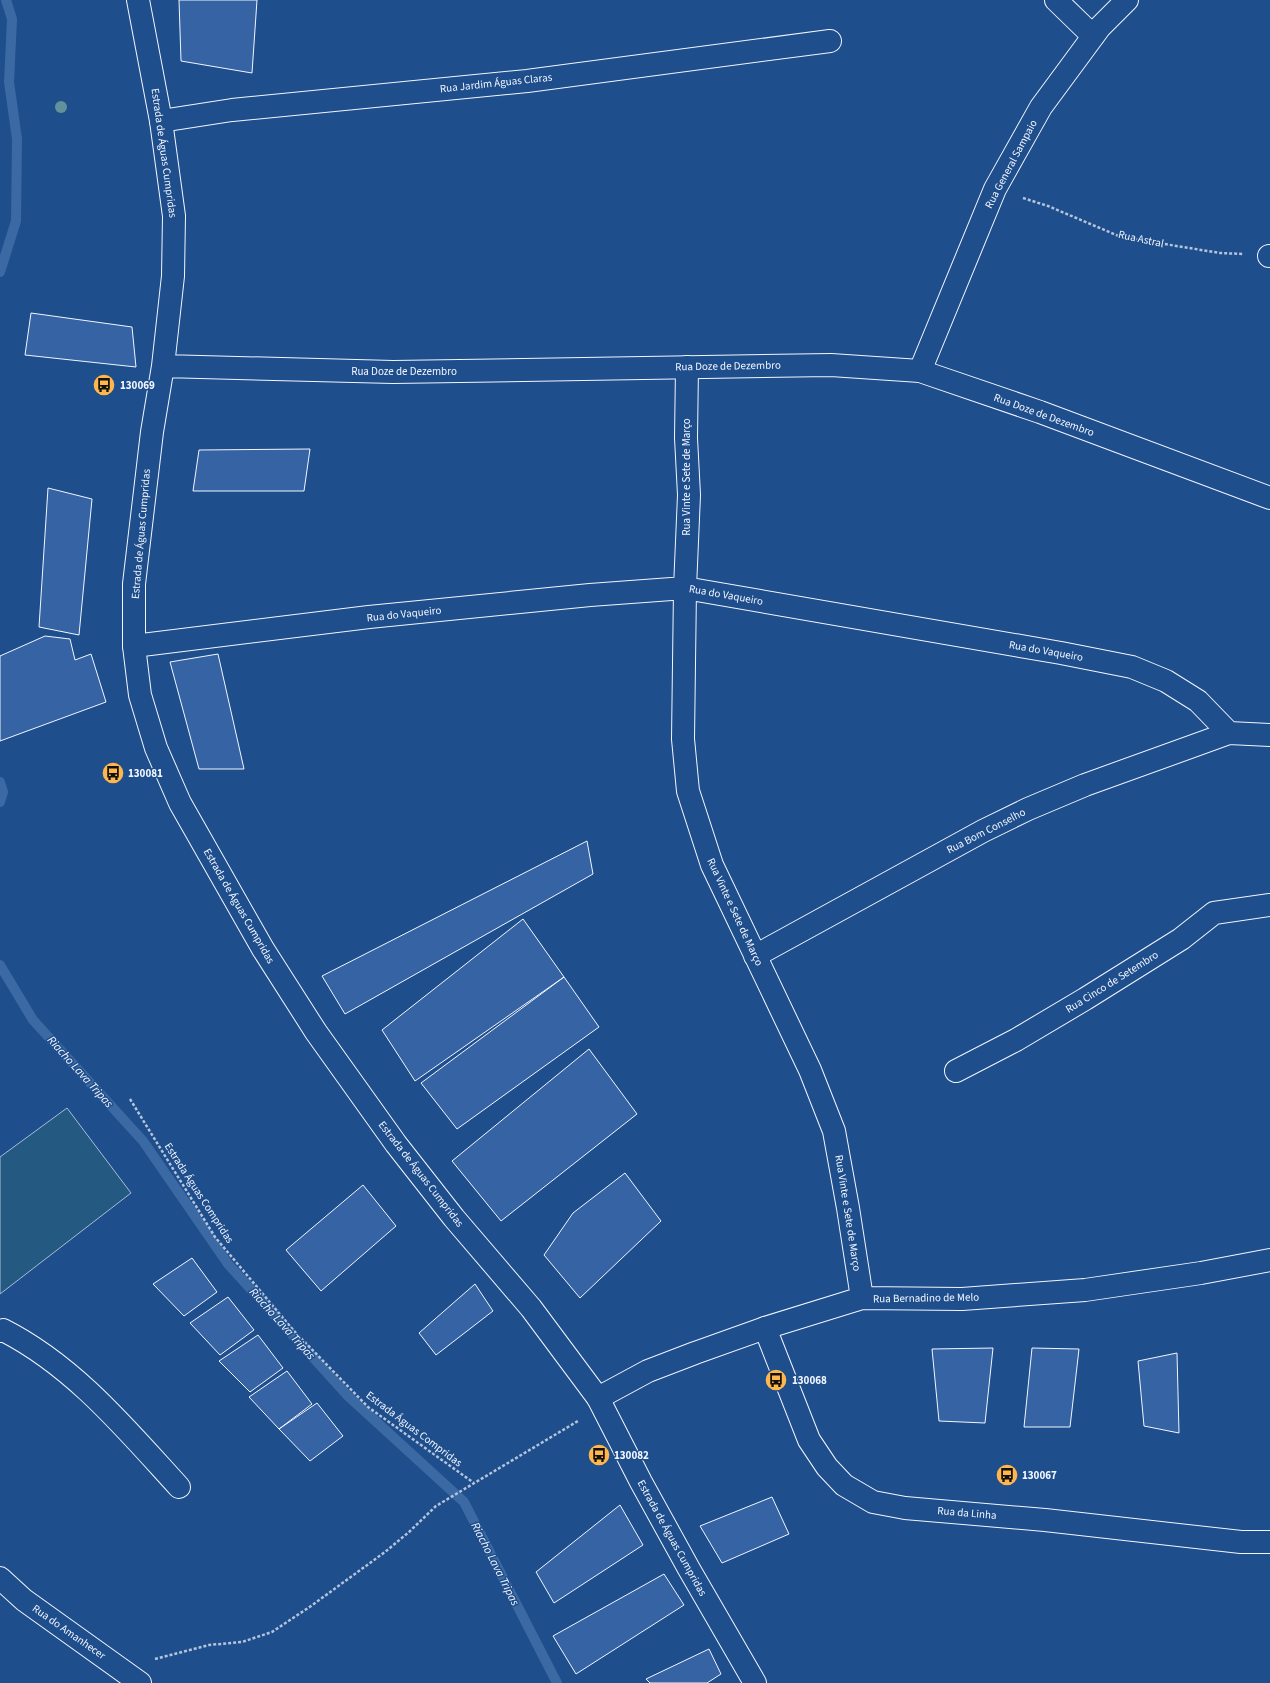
<svg xmlns="http://www.w3.org/2000/svg" width="1270" height="1683" font-family="'Source Sans 3',sans-serif">
	<rect width="100%" height="100%" fill="#1f4e8c"/>
	<!-- green -->
	<path fill="#245a82" stroke="#a8bbd7" d="M67,1108L131,1193L0,1294V1157Z"/>
	<g fill="none" stroke-linecap="round" stroke-linejoin="round">
		<!-- stream -->
		<path stroke="#3b69a3" stroke-width="10" d="M0,272L16,221L17,139L9,82L12,19L6,0
			M0,782L3,792L0,802
			M0,965L33,1020L143,1141L228,1264L347,1395L464,1502L557,1683"/>
	</g>
	<!-- building -->
	<path fill="#3563a3" stroke="#f2f6ff" d="M179,0H257L252,73L181,61Z
		M31,313L132,327L136,367L25,355Z
		M310,449L304,491H193L199,450Z
		M48,488L92,499L79,635L39,627Z
		M45,636L70,639L75,660L91,654L106,702L0,741V656Z
		M218,654L244,769H199L170,662Z
		M587,841L593,874L345,1014L322,976Z
		M523,919L564,977L415,1081L382,1030Z
		M564,977L599,1027L457,1129L421,1083Z
		M589,1049L637,1114L501,1221L452,1161Z
		M625,1173L661,1221L580,1298L544,1255L573,1213Z
		M363,1185L396,1226L321,1291L286,1250Z
		M192,1258L217,1292L184,1316L153,1284Z
		M475,1284L493,1311L436,1355L419,1333Z
		M228,1297L254,1330L220,1355L190,1323Z
		M258,1335L283,1368L250,1392L219,1361Z
		M993,1348L985,1423L939,1421L932,1349Z
		M1032,1348L1079,1349L1070,1427H1024Z
		M1177,1353L1179,1433L1144,1426L1138,1361Z
		M287,1371L312,1404L279,1429L249,1397Z
		M317,1403L343,1436L310,1461L279,1429Z
		M772,1497L789,1534L722,1563L700,1526Z
		M620,1505L643,1545L554,1603L536,1572Z
		M664,1574L684,1605L576,1674L553,1636Z
		M709,1649L721,1674L707,1683H650L646,1679Z"/>
	<g fill="none" stroke-linecap="round" stroke-linejoin="round">
		<!-- street casing -->
		<g stroke="#f2f6ff" stroke-width="24">
			<path id="street" d="M1056,0L1093,36
				M161,121L232,110L527,81L830,41
				M1269,256H1270
				M687,367L686,438L689,495L685,588L683,739L688,791L712,865L810,1070L834,1131L848,1208L862,1298
				M920,371L1040,412L1270,498
				M134,646L369,617L590,595L685,588L1061,653L1132,667L1166,681L1198,701L1229,733
				M755,956L983,831L1028,809L1085,785L1229,733L1270,735
				M956,1071L1016,1040L1085,999L1181,939L1214,913L1270,905
				M0,1331L3,1330C74,1366 126,1429 179,1487
				M598,1398L648,1371L695,1353L765,1328L862,1298L962,1299L1085,1290L1201,1273L1270,1260
				M0,1578L24,1600L140,1683"/>
		</g>
		<!-- secondary casing -->
		<g stroke="#f2f6ff" stroke-width="24">
			<path id="secondary" d="M138,0L161,121L174,216L173,276L163,366L152,432L134,584V646L140,695L156,748L180,803L263,949L316,1032L396,1144L454,1218L531,1308L598,1398L641,1482L689,1569L755,1683
				M163,366L393,372L831,365L920,371L995,189L1041,107L1100,27L1127,0
				M765,1328L809,1440L827,1467L844,1485L873,1502L905,1508L1045,1520L1241,1542H1270"/>
		</g>
		<!-- path -->
		<path stroke="#b3c4dc" stroke-width="2.5" stroke-dasharray="3 2" stroke-linecap="butt" d="M1023,198L1048,206L1121,237L1220,253L1243,254
			M130,1099L215,1237L294,1331L368,1407L474,1483
			M155,1659L209,1645L242,1642L272,1632L311,1606L385,1552L409,1532L436,1506L578,1421"/>
		<!-- street -->
		<use href="#street" stroke="#1f4e8c" stroke-width="22"/>
		<!-- secondary -->
		<use href="#secondary" stroke="#1f4e8c" stroke-width="22"/>
	</g>
	<!-- trees -->
	<circle fill="#61919a" cx="61" cy="107" r="6"/>
	<!-- icons -->
	<defs>
		<g id="bus-disc" transform="scale(1.15)"><circle r="9.5" fill="#ffb74d" stroke="#1f4e8c"/><path d="M-5-6H5V4H4V6H2V4H-2V6H-4V4H-5ZM-3.5-4V0h7V-4ZM-3.5 1.2v1.5H-2V1.2ZM2 1.2v1.5H3.5V1.2Z" fill="#111"/></g>
	</defs>
	<g fill-rule="evenodd">
		<use href="#bus-disc" x="104" y="385"/>
		<use href="#bus-disc" x="113" y="773"/>
		<use href="#bus-disc" x="776" y="1380"/>
		<use href="#bus-disc" x="599" y="1455"/>
		<use href="#bus-disc" x="1007" y="1475"/>
	</g>
	<g text-anchor="middle" dominant-baseline="central" stroke-width="3" stroke-linejoin="round" paint-order="stroke">
		<!-- street labels -->
		<g font-size="11" fill="#f2f6ff" stroke="#1f4e8c">
			<text transform="translate(496 83) rotate(-6)">Rua Jardim Águas Claras</text>
			<text transform="translate(164 153) rotate(82)">Estrada de Águas Cumpridas</text>
			<text transform="translate(1011 164) rotate(-62)">Rua General Sampaio</text>
			<text transform="translate(1141 239) rotate(12)">Rua Astral</text>
			<text transform="translate(728 366) rotate(-1)">Rua Doze de Dezembro</text>
			<text x="404" y="371">Rua Doze de Dezembro</text>
			<text transform="translate(1044 415) rotate(20)">Rua Doze de Dezembro</text>
			<text transform="translate(686 477) rotate(-90)">Rua Vinte e Sete de Março</text>
			<text transform="translate(141 534) rotate(-85)">Estrada de Águas Cumpridas</text>
			<text transform="translate(726 595) rotate(10)">Rua do Vaqueiro</text>
			<text transform="translate(404 614) rotate(-6)">Rua do Vaqueiro</text>
			<text transform="translate(1046 651) rotate(10)">Rua do Vaqueiro</text>
			<text transform="translate(986 831) rotate(-27)">Rua Bom Conselho</text>
			<text transform="translate(239 906) rotate(60)">Estrada de Águas Cumpridas</text>
			<text transform="translate(735 912) rotate(65)">Rua Vinte e Sete de Março</text>
			<text transform="translate(1112 982) rotate(-32)">Rua Cinco de Setembro</text>
			<text transform="translate(421 1174) rotate(52)">Estrada de Águas Cumpridas</text>
			<text transform="translate(199 1193) rotate(57)">Estrada Águas Compridas</text>
			<text transform="translate(848 1213) rotate(81)">Rua Vinte e Sete de Março</text>
			<text transform="translate(926 1298) rotate(-1)">Rua Bernadino de Melo</text>
			<text transform="translate(414 1429) rotate(37)">Estrada Águas Compridas</text>
			<text transform="translate(967 1513) rotate(5)">Rua da Linha</text>
			<text transform="translate(672 1538) rotate(61)">Estrada de Águas Cumpridas</text>
			<text transform="translate(69 1632) rotate(35)">Rua do Amanhecer</text>
		</g>
		<!-- poi labels -->
		<g font-size="11" font-weight="bold" fill="#f2f6ff" stroke="#1f4e8c" text-anchor="start">
			<text x="120" y="385">130069</text>
			<text x="128" y="773">130081</text>
			<text x="792" y="1380">130068</text>
			<text x="614" y="1455">130082</text>
			<text x="1022" y="1475">130067</text>
		</g>
		<!-- water labels -->
		<g font-size="12" font-style="italic" fill="#f2f6ff" stroke="#1f4e8c">
			<text transform="translate(80 1072) rotate(48)">Riacho Lava Tripas</text>
			<text transform="translate(282 1324) rotate(48)">Riacho Lava Tripas</text>
			<text transform="translate(495 1564) rotate(63)">Riacho Lava Tripas</text>
		</g>
	</g>
</svg>
